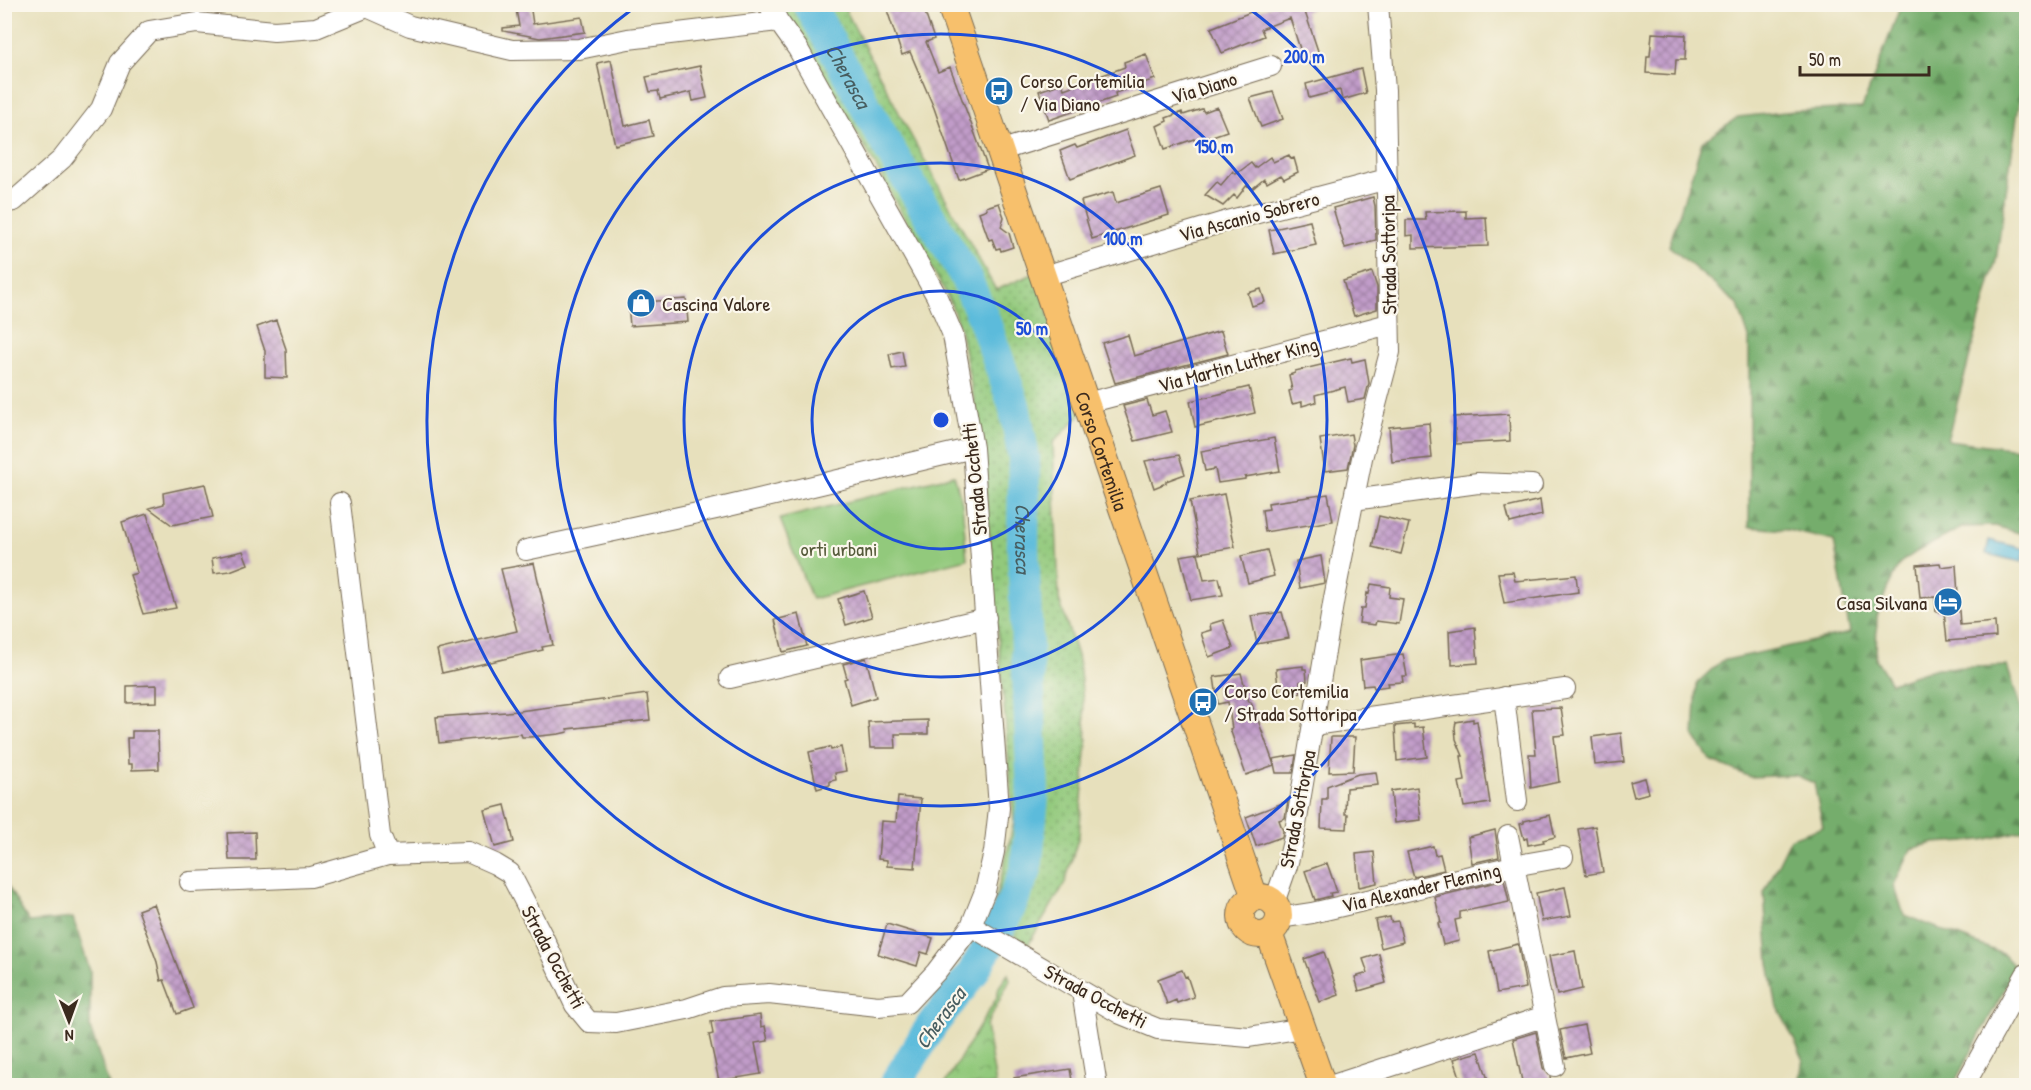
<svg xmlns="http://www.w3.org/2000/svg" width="2031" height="1090" font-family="'Patrick Hand',sans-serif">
	<defs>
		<pattern id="grass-dots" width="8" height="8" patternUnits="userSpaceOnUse" patternTransform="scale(1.5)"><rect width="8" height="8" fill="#92c97c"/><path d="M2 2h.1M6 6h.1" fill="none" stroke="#78a365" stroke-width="1.8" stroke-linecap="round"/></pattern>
		<pattern id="forest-firs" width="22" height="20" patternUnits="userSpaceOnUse" patternTransform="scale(1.5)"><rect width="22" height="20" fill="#75ad6c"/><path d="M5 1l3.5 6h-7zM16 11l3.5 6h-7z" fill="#618d58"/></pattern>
		<pattern id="park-crowns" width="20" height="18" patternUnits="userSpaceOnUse" patternTransform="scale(1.5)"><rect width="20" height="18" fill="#92c97c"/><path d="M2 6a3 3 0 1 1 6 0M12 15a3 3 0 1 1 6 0" fill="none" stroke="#78a365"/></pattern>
		<pattern id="building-cross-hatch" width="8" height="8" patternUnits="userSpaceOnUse" patternTransform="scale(1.5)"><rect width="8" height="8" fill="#c19cc9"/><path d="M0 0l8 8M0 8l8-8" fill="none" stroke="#9e7fa3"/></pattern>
	</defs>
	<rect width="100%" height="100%" fill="#fbf7ec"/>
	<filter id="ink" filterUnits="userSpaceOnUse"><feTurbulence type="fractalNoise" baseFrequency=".0167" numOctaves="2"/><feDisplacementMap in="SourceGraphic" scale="12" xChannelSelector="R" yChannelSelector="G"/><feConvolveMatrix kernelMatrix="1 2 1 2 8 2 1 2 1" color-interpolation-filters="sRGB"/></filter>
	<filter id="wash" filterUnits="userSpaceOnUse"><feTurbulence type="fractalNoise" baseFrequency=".008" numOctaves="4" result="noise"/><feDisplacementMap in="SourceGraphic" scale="24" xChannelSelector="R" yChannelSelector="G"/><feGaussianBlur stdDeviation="1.35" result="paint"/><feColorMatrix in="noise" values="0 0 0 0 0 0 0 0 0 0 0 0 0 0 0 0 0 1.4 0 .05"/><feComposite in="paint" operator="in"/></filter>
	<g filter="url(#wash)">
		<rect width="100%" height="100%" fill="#e7e0bc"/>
		<!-- grass -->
		<path fill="url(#grass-dots)" stroke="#667a4d" stroke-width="1.5" d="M780,5H843L909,132L996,290L1035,273L1082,413L1053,443L1059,599L1079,662L1087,740L1079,835L1065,883L1028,945L990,918L1003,870L1014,822L981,436L961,332L950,301L882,177L806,44L792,28Z"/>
		<!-- forest -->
		<path fill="url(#forest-firs)" stroke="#586c45" stroke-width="1.5" d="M1901,5H2026V57L1996,260L1947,440L2026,450V535L1995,526L1963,527L1918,551L1900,563L1887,589L1877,616L1876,659L1891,683L1937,668L2007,666L2026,724V830L1983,840L1934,843L1911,849L1894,885L1904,915L2003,954L2016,968L1953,1085H1799L1803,1058L1776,1003L1769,963L1764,893L1791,838L1823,827L1814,783L1795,775L1750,777L1710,760L1694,736L1697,683L1721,661L1850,633L1834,541L1787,530L1749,527V338L1738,305L1669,246L1702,142L1738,117L1795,111L1862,108Z
			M4,880L29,922L73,918L90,971V1028L109,1085H5Z"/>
		<!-- park -->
		<path fill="url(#park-crowns)" stroke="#667a4d" stroke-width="1.5" d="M1008,974L1010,980L986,1026L996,1085H944L997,997L999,987Z"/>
		<!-- garden -->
		<path fill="#92c97c" stroke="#667a4d" stroke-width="1.5" d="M954,475L962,503L967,559L812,599L780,519Z"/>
		<!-- water -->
		<path fill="#5cbbdb" stroke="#4c727c" stroke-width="1.5" d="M1989,540L2025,549L2022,562L1986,554Z"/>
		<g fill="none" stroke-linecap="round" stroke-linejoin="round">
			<!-- river -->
			<path stroke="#5cbbdb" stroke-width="32" id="s1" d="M809,4L888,147L964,274L983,317L1014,405L1024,458L1023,548L1033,796L1026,870L1007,914L972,974L932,1025L894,1086"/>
		</g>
		<g id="blocks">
			<!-- building -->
			<path fill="url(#building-cross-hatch)" d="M515,4H530L533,24L582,17L585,32L540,38L503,31V28L519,26Z
				M885,4H922L934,39L926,42L938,72L950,67L988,169L959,180L934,108L910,52L902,55Z
				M1278,4H1322L1305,12L1319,54L1303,58L1290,18L1261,29L1264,36L1222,53L1211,28L1253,11V12Z
				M1652,33L1686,35L1685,60H1676L1675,75L1646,73L1647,56H1650Z
				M1146,54L1155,79L1115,93L1116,97L1049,120L1039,91L1062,83L1064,89L1125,67L1124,62Z
				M611,60L625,126L649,120L653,136L615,145L597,63Z
				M700,66L707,98L693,101L691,92L660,99L658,91L650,92L646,77Z
				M1361,69L1366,93L1342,100L1340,90L1309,98L1306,84Z
				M1273,92L1283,119L1261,127L1250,98Z
				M1217,107L1227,131L1195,142L1194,139L1165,149L1157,126L1167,121L1166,118L1182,112L1183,115L1202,109L1204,112Z
				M1126,130L1135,155L1070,179L1060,151L1075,145L1077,148Z
				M1289,155L1291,159L1294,158L1298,172L1284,179L1281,175L1267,183L1264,179L1252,189L1247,185L1237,198L1234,195L1223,206L1205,195L1217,182L1221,185L1233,171L1236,174L1251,163L1255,168L1270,157L1273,162Z
				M1161,189L1169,215L1092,239L1081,201L1113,192L1116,203Z
				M1373,197L1375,206L1376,240L1345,248L1333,208Z
				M999,203L1004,217L1001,227L1009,233L1013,247L1001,251L1000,248L996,249L992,239L989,240L979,212L987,209L986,207Z
				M1466,211V218L1486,217L1488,246L1413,248V235L1406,236V220H1426L1425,212Z
				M1310,221L1316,245L1274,254L1269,230Z
				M1372,272L1377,287V309L1354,316L1343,281Z
				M1261,289L1265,302L1252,306L1248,293Z
				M686,299L688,322L630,326L628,303Z
				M276,320L286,349L287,378L265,377V351L257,327Z
				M1221,331L1228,354L1115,383L1102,343L1128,335L1134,356Z
				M902,351L905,367L892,369L889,354Z
				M1351,358L1352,362L1365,359L1369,383L1365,399L1348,402L1345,387L1315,395L1316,402L1302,406V402L1292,404L1289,391L1292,390L1289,375L1295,373V371Z
				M1249,387L1255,413L1195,427L1190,401Z
				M1147,400L1152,415L1165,411L1172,432L1135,441L1123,406Z
				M1509,414L1510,441L1456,444L1454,417Z
				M1429,423L1432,458L1392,462L1389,427Z
				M1351,434L1353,445L1348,468L1325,471L1320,439Z
				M1274,438L1280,471L1245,477V479L1218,483L1215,469L1205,471L1201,451Z
				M1179,455L1185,474L1166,481V483L1154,488L1145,461Z
				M205,484L213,517L172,525L149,508L164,504L163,493Z
				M1224,494L1235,547L1200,553L1190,501Z
				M1328,494L1333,521L1265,532L1262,510L1269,509L1268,503Z
				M1540,500L1542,515L1510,523L1506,508Z
				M147,514L176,608L143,614L130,575L137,573L122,522Z
				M1379,516L1409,523L1401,554L1372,547Z
				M1267,550L1274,576L1248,583L1241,556Z
				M243,551L248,564L230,571L214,573L212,558Z
				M1198,553L1204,580L1219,578L1223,595L1191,600L1180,556Z
				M1321,556L1325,583L1300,588L1296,561Z
				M534,563L553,645L542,647L543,650L442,673L437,650L517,631L501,569Z
				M1940,563L1941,567L1956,565L1960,625L1995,622L1996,637L1947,641L1944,612H1936L1935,597L1920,598L1917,565Z
				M1513,572L1515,581L1576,575L1578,592L1504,603L1498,573Z
				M1371,584L1390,587L1389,597L1403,599L1399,624L1376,621L1375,625L1359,623L1361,608H1365L1367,593L1369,594Z
				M864,591L872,617L846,625L838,599Z
				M1282,612L1289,638L1257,644L1251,616Z
				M799,614L807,646L783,652L775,620Z
				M1223,620L1233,648L1209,657L1201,633L1211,630L1210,624Z
				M1475,627L1478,663L1452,665V658H1450L1449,631Z
				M1403,654L1407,676H1402L1403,682L1388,683L1389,686L1374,688L1373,685L1363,686L1360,660Z
				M866,658L876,697L851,705L844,679L847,678L843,664Z
				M1303,666V669H1306L1307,681L1300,682L1301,693L1279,695L1276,669Z
				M1241,673L1249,702H1251L1257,720H1258L1274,765L1246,775L1230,729H1232L1228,702L1218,704L1214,677Z
				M157,685V702L127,703V686Z
				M647,694L650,720L567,729L568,732L559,734L530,737H522L521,734L439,743L436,717L519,711Z
				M1561,708L1565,735L1554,736L1559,782L1531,788L1529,754H1536L1532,709Z
				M1473,719V722L1477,721L1490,803L1464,807L1459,782L1465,781L1461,756H1463L1456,739L1455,727L1456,722Z
				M928,720V734H895L896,748H870L868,722Z
				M1414,724V728L1423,727L1427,757L1397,761L1395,726Z
				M132,731H158L159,769L132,770V764H128L127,738H132Z
				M1621,733L1624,762L1595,765L1592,737Z
				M1331,737H1355L1353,771L1329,772Z
				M830,747L831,750L841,747L846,771L835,773L836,780L830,781V785L817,789L809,752Z
				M1296,755L1293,773H1276L1273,759Z
				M1376,772L1378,785L1346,788L1345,814H1348L1347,829L1321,828L1322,799H1327V786L1358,774Z
				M1645,778L1649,793L1634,797L1630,782Z
				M1417,787L1421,820L1394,823L1391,791Z
				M898,797L921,799L915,868L887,866V860L878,859L881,821L896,822Z
				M1288,801L1285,818L1279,820L1283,831L1282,837L1256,846L1246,817Z
				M505,805L514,842L495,847L485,810Z
				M1550,815L1555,837L1543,840L1544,842L1528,845L1527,838L1524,839L1520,824L1524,823V821Z
				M1595,826L1603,872L1586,875L1578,829Z
				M1495,830L1499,857L1472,863L1468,837Z
				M255,832L256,860H229L227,833Z
				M1433,846L1435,855L1440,854L1444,870L1414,877L1407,852Z
				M1374,852L1377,883L1359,887L1356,854Z
				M1327,863L1337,892L1330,893L1331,896L1315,900L1305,871Z
				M1504,880L1509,902L1460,912V919L1455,920L1459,941L1443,945L1438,923H1441L1435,897Z
				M1565,887L1571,916L1542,921L1536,893Z
				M154,904L193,1008L177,1014L164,980L161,981L157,962L138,910Z
				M1390,917L1391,922L1398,921L1403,942L1381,948L1375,920Z
				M887,924L933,938L928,954L921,952L917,966L878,954Z
				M1518,944L1526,988L1497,993L1489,951Z
				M1575,951L1582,989L1557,995L1549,956Z
				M1324,952L1339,995L1320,1002L1304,959Z
				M1379,954L1386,983L1359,991L1355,977L1368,973L1363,959Z
				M1182,970L1185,977L1187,976L1194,997L1177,1003L1176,1000L1167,1004L1158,979Z
				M760,1015L761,1027L765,1026L768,1041L755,1043L761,1074L719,1081L709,1035L713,1034L711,1022Z
				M1584,1025L1590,1053L1566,1058L1560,1030Z
				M1536,1032L1543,1068L1550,1076L1551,1086H1523L1513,1039Z
				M1479,1052L1490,1086H1478L1476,1081L1463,1086L1454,1059Z
				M1070,1069L1073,1086H1014V1078Z"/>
		</g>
	</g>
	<g filter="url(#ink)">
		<use href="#blocks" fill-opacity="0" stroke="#776a55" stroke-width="1.5"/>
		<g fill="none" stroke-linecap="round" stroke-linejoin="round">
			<!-- minor casing -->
			<g stroke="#776a55" stroke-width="22">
				<path id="minor" d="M999,151L1271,66
					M4,203L14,201L62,159L101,109L120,63L149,31L197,23L274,31L316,28L367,7L410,26L512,50L579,49L628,39L778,21
					M1044,276L1227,221L1387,179
					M1087,403L1389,324
					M1353,500L1478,483L1532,485
					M340,503L380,835L388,855
					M526,550L716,509L973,448
					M730,678L986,618
					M1504,697L1517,801
					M1313,725L1565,689
					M1508,836L1555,1066
					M190,882L311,877L388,855L468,852L495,864L510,873L543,937L575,1005L589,1022L616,1023L687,1009L723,997L769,994L878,1006L907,1003L936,972L971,926L985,891L994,852L999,808L973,448L953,335L936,295L798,49L778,21L769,4
					M1274,903L1287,866L1294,837L1334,598L1362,458L1390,352L1385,90L1378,4
					M1279,918L1312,913L1513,866L1563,857
					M971,926L1121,1014L1158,1029L1249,1037L1303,1028
					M1082,992L1097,1086
					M1330,1086L1545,1016
					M1964,1086L2026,974"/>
			</g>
			<!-- major casing -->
			<g stroke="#776a55" stroke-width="28">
				<g id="major">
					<path id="s2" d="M950,4L1255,898"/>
					<circle cx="1260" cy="916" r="19"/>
					<path d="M1269,933L1323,1086"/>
				</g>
			</g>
			<!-- minor -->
			<use href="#minor" stroke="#fff" stroke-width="20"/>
			<!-- major -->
			<use href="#major" stroke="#f7c06c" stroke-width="26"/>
		</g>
	</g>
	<!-- distance rings -->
	<g fill="none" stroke="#1d4ed8" stroke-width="3">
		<circle cx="941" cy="420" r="129"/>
		<circle cx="941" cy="420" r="257"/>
		<circle cx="941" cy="420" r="386"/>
		<path d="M1247 7A514 514 0 1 1 635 7"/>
	</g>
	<!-- icons -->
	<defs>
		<g id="bus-disc" transform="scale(1.5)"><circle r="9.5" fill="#1f6fb2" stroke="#fbf7ec"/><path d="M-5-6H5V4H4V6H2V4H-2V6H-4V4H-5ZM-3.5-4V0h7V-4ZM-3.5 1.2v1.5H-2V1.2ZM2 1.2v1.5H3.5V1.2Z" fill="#fff"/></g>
		<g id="shop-disc" transform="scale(1.5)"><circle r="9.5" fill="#1f6fb2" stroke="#fbf7ec"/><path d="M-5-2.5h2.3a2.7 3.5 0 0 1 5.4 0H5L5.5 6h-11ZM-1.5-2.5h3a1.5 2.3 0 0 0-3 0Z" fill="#fff"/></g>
		<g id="hotel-disc" transform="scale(1.5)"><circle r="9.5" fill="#1f6fb2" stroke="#fbf7ec"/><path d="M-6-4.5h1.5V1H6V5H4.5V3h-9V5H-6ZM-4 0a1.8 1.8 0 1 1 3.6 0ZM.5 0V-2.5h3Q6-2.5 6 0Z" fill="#fff"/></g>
	</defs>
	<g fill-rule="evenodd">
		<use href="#bus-disc" x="999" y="91"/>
		<use href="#shop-disc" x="641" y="303"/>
		<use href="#hotel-disc" x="1948" y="602"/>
		<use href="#bus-disc" x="1203" y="702"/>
	</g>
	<g text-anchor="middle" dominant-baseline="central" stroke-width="4.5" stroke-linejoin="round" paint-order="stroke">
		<!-- poi labels -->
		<g font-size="20" fill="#3b2a1e" stroke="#fbf7ec" text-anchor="start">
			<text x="1020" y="80">Corso Cortemilia<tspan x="1020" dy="23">/ Via Diano</tspan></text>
			<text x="662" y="303">Cascina Valore</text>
			<text x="1927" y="602" text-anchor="end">Casa Silvana</text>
			<text x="1224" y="690">Corso Cortemilia<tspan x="1224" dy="23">/ Strada Sottoripa</tspan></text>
		</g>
		<!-- street labels -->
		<g font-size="20" fill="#3b2a1e" stroke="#fbf7ec">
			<text transform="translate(1204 87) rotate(-17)">Via Diano</text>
			<text transform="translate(1249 216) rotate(-15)">Via Ascanio Sobrero</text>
			<text transform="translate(1388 255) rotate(-91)">Strada Sottoripa</text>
			<text transform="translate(1238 364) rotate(-15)">Via Martin Luther King</text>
			<text stroke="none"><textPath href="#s2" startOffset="472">Corso Cortemilia</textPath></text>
			<text transform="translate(974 479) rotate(-96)">Strada Occhetti</text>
			<text transform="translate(1297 809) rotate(-79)">Strada Sottoripa</text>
			<text transform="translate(1421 887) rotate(-13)">Via Alexander Fleming</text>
			<text transform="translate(554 957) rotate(62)">Strada Occhetti</text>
			<text transform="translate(1096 996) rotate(28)">Strada Occhetti</text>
		</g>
		<!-- park labels -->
		<g font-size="20" fill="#555a3a" stroke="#fbf7ec">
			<text x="839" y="548">orti urbani</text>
		</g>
		<!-- water labels -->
		<g font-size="21" font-style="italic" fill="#475d60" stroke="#fbf7ec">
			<text stroke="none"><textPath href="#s1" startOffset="82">Cherasca</textPath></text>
			<text stroke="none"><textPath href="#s1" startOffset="586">Cherasca</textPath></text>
			<text transform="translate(940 1018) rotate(-54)">Cherasca</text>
		</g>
	</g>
	<circle cx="941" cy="420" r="9" fill="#1d4ed8" stroke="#fbf7ec" stroke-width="3"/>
	<g font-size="18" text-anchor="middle" font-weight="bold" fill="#1d4ed8" stroke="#fbf7ec" stroke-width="4.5" stroke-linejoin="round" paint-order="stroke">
		<text x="1304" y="63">200 m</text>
		<text x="1214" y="153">150 m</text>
		<text x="1123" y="245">100 m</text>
		<text x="1032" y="335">50 m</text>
	</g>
	<!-- margin -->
	<rect width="2031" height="1090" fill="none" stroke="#fbf7ec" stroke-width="24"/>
	<!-- north arrow -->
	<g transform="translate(69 1021) rotate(179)" stroke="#fbf7ec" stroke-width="4.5" paint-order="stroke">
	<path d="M0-4.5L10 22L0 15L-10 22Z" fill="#3b2a1e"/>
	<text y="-9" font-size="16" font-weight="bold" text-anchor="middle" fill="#3b2a1e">N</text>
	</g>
	<!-- scale -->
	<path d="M1800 66v9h129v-9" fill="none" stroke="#3b2a1e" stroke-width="3"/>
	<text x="1809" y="66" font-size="18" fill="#3b2a1e" stroke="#fbf7ec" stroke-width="4.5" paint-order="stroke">50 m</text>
</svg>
